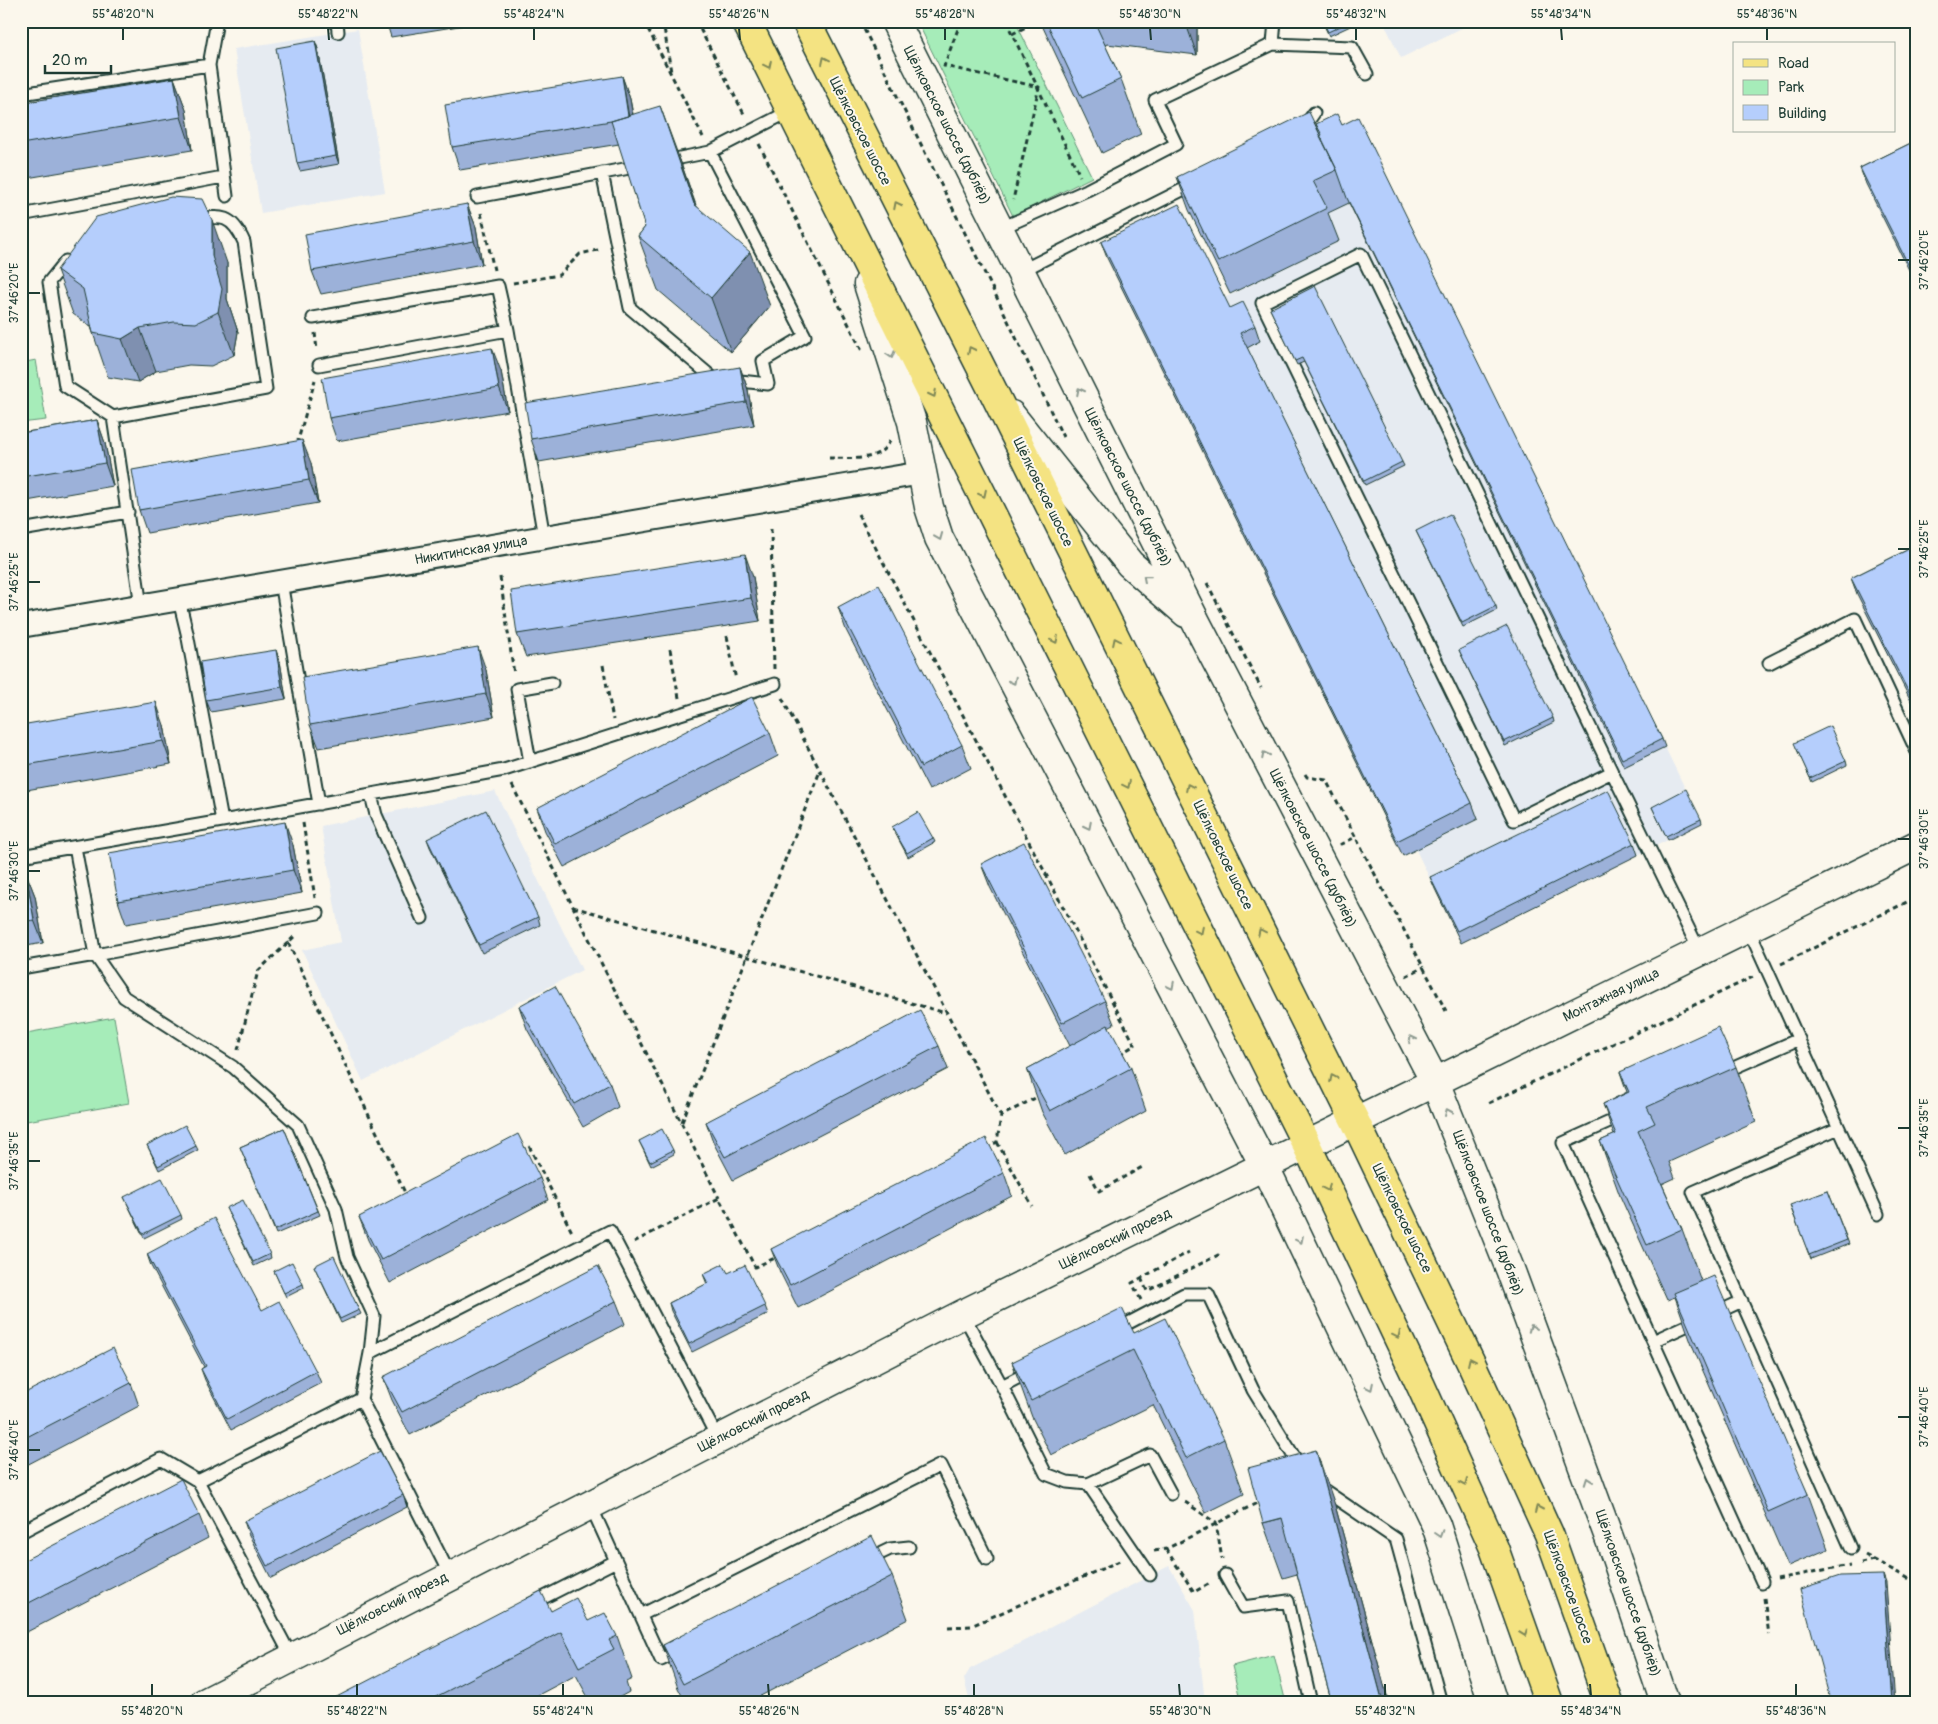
<svg xmlns="http://www.w3.org/2000/svg" width="1938" height="1724" font-family="Pangolin,sans-serif">
	<rect width="100%" height="100%" fill="#fbf7ec"/>
	<filter id="ink" filterUnits="userSpaceOnUse"><feTurbulence type="fractalNoise" baseFrequency=".02" numOctaves="2"/><feDisplacementMap in="SourceGraphic" scale="10" xChannelSelector="R" yChannelSelector="G"/><feConvolveMatrix kernelMatrix="1 2 1 2 8 2 1 2 1" color-interpolation-filters="sRGB"/></filter>
	<g filter="url(#ink)">
		<!-- built -->
		<path fill="#e6ebf1" d="M1383,21H1476L1401,58Z
			M358,29L385,192L261,213L234,49Z
			M1361,125L1702,823L1461,943L1416,850L1403,856L1107,258L1185,219L1224,298L1338,241L1325,214L1349,203L1319,132L1345,133Z
			M495,791L582,970L363,1081L302,950L341,942L321,826Z
			M1169,1566L1195,1610L1205,1703H970L964,1679L970,1669Z"/>
		<!-- green -->
		<path fill="#a6ecb9" stroke="#629476" d="M917,21H1015L1092,177L1013,216Z
			M36,360L46,420L21,423V363Z
			M114,1017L129,1103L21,1122V1034Z
			M1274,1655L1286,1703H1241L1232,1666Z"/>
		<g fill="none" stroke-linecap="round" stroke-linejoin="round">
			<!-- lane casing -->
			<g stroke="#1f3d34" stroke-width="15">
				<path id="lane" d="M337,21L338,32
					M1273,44L1352,47L1367,74
					M209,65L217,21
					M21,94L209,65L227,196
					M1302,130L1314,113
					M710,152L805,336L763,361L768,384L731,380
					M665,161L710,152L790,111
					M602,173L630,308L713,378
					M477,197L640,166
					M21,215L223,177
					M999,229L1087,190L1176,144L1155,100L1273,44L1275,21
					M66,261L49,282L65,386L113,417L141,606
					M1021,271L1194,184
					M313,318L498,286L508,330
					M319,365L508,330L544,537
					M523,412L541,409
					M113,417L266,389L244,242C232,215 222,215 195,220
					M21,530L128,512
					M281,582L319,804
					M1769,663L1855,619L1917,752
					M530,762L517,689L552,683
					M1612,772L1514,820L1262,303L1361,254L1612,772L1700,952
					M371,795L376,815L422,918
					M222,821L504,770L775,684
					M75,847L95,955L318,913
					M21,856L222,821L187,633L179,600
					M1748,928L1878,1214
					M21,968L95,955L124,997L233,1067L298,1125L336,1209L347,1257L374,1316L370,1353
					M1722,1073L1799,1039
					M1623,1116L1563,1143L1762,1582
					M1839,1128L1693,1192L1851,1548
					M963,1314L1002,1386L1031,1371
					M1714,1314L1742,1301
					M1117,1329L1184,1294H1208L1253,1390L1301,1468
					M1653,1341L1699,1320
					M1002,1386L1046,1474L1067,1482L1088,1484L1150,1455L1171,1494
					M361,1399L450,1575
					M198,1481L291,1656
					M1088,1484L1150,1575
					M1321,1488L1396,1539L1441,1703
					M590,1504L661,1660L681,1650
					M21,1532L161,1459L198,1481L361,1399L370,1353L610,1231L718,1439
					M869,1559L890,1549L909,1547
					M1225,1575L1243,1607L1288,1601L1311,1703
					M531,1604L616,1561
					M641,1615L941,1465L987,1559"/>
			</g>
			<!-- street casing -->
			<g stroke="#1f3d34" stroke-width="26">
				<path id="street" d="M21,626L922,473"/>
			</g>
			<!-- secondary casing -->
			<g stroke="#1f3d34" stroke-width="31">
				<path id="secondary" d="M895,21L1196,622L1435,1082L1510,1269L1611,1543L1665,1703
					M868,284L912,422L929,507L939,538L1264,1165L1436,1525L1493,1703
					M1011,415L1130,564L1186,613
					M204,1703L963,1314L1917,845"/>
			</g>
			<!-- primary casing -->
			<g stroke="#1f3d34" stroke-width="31">
				<path id="primary" d="M746,21L1306,1144L1421,1386L1494,1548L1549,1703
					M806,21L994,393L1355,1121L1472,1365L1549,1534L1609,1703"/>
			</g>
			<!-- path -->
			<path stroke="#1f3d34" stroke-width="3" stroke-dasharray="5 4" stroke-linecap="butt" d="M644,21L703,137
				M663,21L671,72
				M696,21L745,116
				M860,21L1002,308L1063,437
				M961,21L944,66L1039,87L1013,200
				M1006,21L1080,176
				M1012,34L1030,25
				M759,144L862,351
				M481,213L494,270
				M513,283L559,275L580,254L602,249
				M315,333L317,350
				M297,444L315,380
				M829,458C851,458 878,463 890,441
				M858,514L1135,1045L1120,1054
				M771,529L774,669
				M500,577L514,674
				M1207,583L1261,688
				M727,636L736,680
				M670,649L679,698
				M603,665L613,720
				M782,698L1001,1116
				M1305,774L1307,777L1326,780L1446,1011
				M512,785L719,1198
				M303,823L315,898
				M1341,843V844L1356,837
				M573,907L946,1013
				M288,942L406,1195
				M1781,964L1917,897
				M1406,976L1424,967
				M238,1050L258,971L296,935
				M1489,1103L1753,977
				M682,1122L820,771
				M997,1142L1032,1206
				M986,1148L997,1142L1001,1116L1039,1096
				M521,1150L529,1146L572,1232
				M1090,1174L1099,1191L1144,1166
				M634,1242L719,1198L755,1267L777,1257
				M1141,1278L1147,1291L1222,1253
				M1141,1300L1132,1283L1189,1252
				M1185,1502L1216,1523L1222,1559
				M1166,1549L1194,1592L1212,1582
				M1154,1551L1166,1549L1261,1501
				M1865,1555L1917,1583
				M1861,1563L1875,1560
				M1777,1579L1850,1565
				M1764,1598L1769,1635
				M948,1627L971,1626L1122,1560"/>
			<!-- lane -->
			<use href="#lane" stroke="#fbf7ec" stroke-width="11"/>
			<!-- street -->
			<use href="#street" stroke="#fbf7ec" stroke-width="22"/>
			<!-- secondary -->
			<use href="#secondary" stroke="#fbf7ec" stroke-width="28"/>
			<!-- primary -->
			<use href="#primary" stroke="#f4e382" stroke-width="28"/>
		</g>
		<!-- wall -->
		<path fill="#9cb1d9" stroke="#1f3d34" d="M386,21H490L391,37Z
			M1040,21H1197V55L1107,44L1105,45L1121,79L1141,134L1102,153Z
			M1322,21H1361L1329,36Z
			M315,41L318,49L339,164L300,171L297,163Z
			M622,76L630,99L633,114L680,160L696,205L770,306L731,352L658,290L638,236L645,227L619,144L460,170L452,147Z
			M174,78L186,110L192,150L21,179V103Z
			M1316,124L1342,125L1662,739L1665,747L1624,767L1349,203L1328,213L1339,241L1230,294L1189,210L1177,177L1320,136Z
			M1917,140V286L1866,184L1860,168Z
			M467,204L476,227L482,264L321,294L312,271Z
			M1101,242L1230,308L1255,326L1260,341L1247,348L1472,803L1478,819L1403,856L1107,258Z
			M227,263V299L238,332L234,355L211,366L189,365L156,371L138,382L108,377L93,333L91,327L73,314L57,270Z
			M1270,309L1402,462L1404,466L1365,485L1304,362L1297,365Z
			M740,367L748,390L754,425L539,462L531,439Z
			M501,371L508,411L337,441L329,418Z
			M97,420L105,443L113,486L21,502V433Z
			M311,463L318,503L147,533L139,510Z
			M1416,531L1496,606L1497,610L1463,627Z
			M1917,545V713L1857,594L1851,578Z
			M753,577L760,621L526,657L517,634Z
			M838,607L962,745L971,768L929,790L846,630Z
			M1459,650L1553,718L1554,722L1505,746Z
			M280,661L286,699L211,712L206,700Z
			M486,670L494,717L319,748L310,725Z
			M21,725H164L171,764L21,791Z
			M770,733L778,756L564,867L545,831L537,808Z
			M1796,747L1846,761L1847,765L1812,782Z
			M1652,807L1701,819L1702,823L1668,840Z
			M892,827L933,838L935,842L908,857Z
			M427,839L538,917L540,925L482,953L430,847Z
			M1634,843L1638,855L1461,943L1435,889L1430,877Z
			M293,845L302,893L126,924L118,901Z
			M981,864L1105,1001L1114,1024L1108,1027L1131,1068L1146,1111L1065,1155L1042,1112L1027,1069L1070,1046L990,887Z
			M21,873H26L35,896L43,943L21,947Z
			M519,1006L610,1084L618,1107L583,1127L527,1029Z
			M939,1046L948,1069L733,1180L714,1144L706,1122Z
			M1736,1067L1756,1122L1669,1162L1675,1178L1662,1184L1682,1229L1701,1281L1808,1494L1828,1549L1788,1566L1693,1348L1675,1297L1667,1300L1620,1196L1600,1141L1614,1135L1603,1104L1627,1092L1620,1072Z
			M284,1128L320,1215L276,1234L240,1147Z
			M639,1141L673,1150L674,1154L651,1166Z
			M147,1145L196,1146L198,1150L159,1170Z
			M1004,1173L1012,1196L798,1308L780,1272L771,1249Z
			M540,1178L548,1200L390,1283L368,1240L359,1217Z
			M1828,1191L1849,1244L1811,1259L1790,1206Z
			M124,1197L181,1215L182,1219L144,1238Z
			M226,1208L270,1254L271,1258L254,1266Z
			M147,1254L262,1310L316,1371L321,1383L231,1430L205,1380L201,1369L204,1367L151,1266Z
			M314,1266L359,1310L361,1314L341,1323Z
			M274,1271L303,1284L304,1288L286,1297Z
			M728,1273L765,1306L768,1314L692,1352L671,1311L669,1303L707,1284L703,1274Z
			M616,1301L625,1324L410,1435L392,1400L383,1377Z
			M1134,1333L1224,1439L1244,1494L1206,1513L1153,1405L1051,1455L1032,1417L1012,1362Z
			M131,1383L139,1406L21,1468V1395Z
			M403,1495L407,1507L271,1578L248,1533L244,1521Z
			M1335,1505L1389,1703H1332L1297,1574L1283,1578L1263,1523Z
			M199,1515L208,1538L21,1635V1562Z
			M892,1576L908,1619L747,1703H686L678,1688L663,1645Z
			M551,1611L588,1621L617,1636L632,1679L626,1682L629,1692L609,1703H591L576,1675L523,1703H325Z"/>
		<!-- shaded-wall -->
		<path fill="#7f90b0" stroke="#1f3d34" d="M1185,21H1197V55Z
			M315,41L318,49L339,164L336,156Z
			M622,76L630,99L637,141L629,118Z
			M174,78L186,110L192,150L181,117Z
			M660,106L680,160L714,259L694,204Z
			M467,204L476,227L482,264L474,241Z
			M212,220L227,263V299L238,332L234,355L218,312L212,256Z
			M750,252L770,306L731,352L711,298Z
			M140,328L156,371L138,382L122,339Z
			M492,348L501,371L508,411L499,388Z
			M740,367L748,390L754,425L746,402Z
			M97,420L105,443L113,486L105,463Z
			M302,440L311,463L318,503L309,480Z
			M745,554L753,577L760,621L751,598Z
			M478,647L486,670L494,717L486,694Z
			M276,650L280,661L286,699L282,687Z
			M156,702L164,725L171,764L163,741Z
			M285,822L293,845L302,893L293,870Z
			M26,873L35,896L43,943L34,920Z
			M1316,1450L1335,1505L1389,1703H1383Z
			M1883,1575L1886,1583L1895,1703H1892Z"/>
		<!-- building -->
		<path fill="#b5cefc" stroke="#1f3d34" d="M1046,21H1094L1121,79L1082,98Z
			M1323,21H1351L1328,32Z
			M315,41L336,156L297,163L276,48Z
			M622,76L628,116L611,121L452,147L445,105Z
			M174,78L181,117L21,144V103Z
			M660,106L694,204L750,252L711,298L638,236L645,227L611,121Z
			M1309,112L1337,170L1313,181L1327,208L1218,262L1177,177Z
			M1337,114L1342,125L1358,117L1662,739L1622,759L1347,198L1337,170L1320,136L1322,135L1316,124Z
			M1917,140V282L1860,168Z
			M171,197L202,199L212,220V256L222,289L218,312L196,323L174,322L140,328L122,339L93,333L83,289L57,270L96,217Z
			M467,204L474,241L312,271L305,234Z
			M1179,204L1230,308L1243,302L1255,326L1240,333L1472,803L1397,841L1101,242Z
			M1315,286L1402,462L1364,481L1302,358L1295,361L1270,309Z
			M492,348L499,388L329,418L322,378Z
			M740,367L746,402L531,439L525,403Z
			M97,420L105,463L21,477V433Z
			M302,440L309,480L139,510L132,470Z
			M1450,514L1496,606L1462,623L1416,531Z
			M1917,545V696L1912,699L1851,578Z
			M745,554L751,598L517,634L511,591Z
			M879,585L962,745L921,767L838,607Z
			M1507,626L1553,718L1504,742L1459,650Z
			M478,647L486,694L310,725L302,677Z
			M276,650L282,687L206,700L200,662Z
			M752,697L770,733L555,844L537,808Z
			M156,702L163,741L21,766V725Z
			M1830,726L1846,761L1810,778L1794,743Z
			M1686,789L1701,819L1666,836L1652,807Z
			M1608,790L1634,843L1457,931L1430,877Z
			M486,810L538,917L479,945L427,839Z
			M918,812L933,838L907,853L892,827Z
			M285,822L293,870L118,901L109,853Z
			M1024,842L1105,1001L1062,1023L981,864Z
			M21,873H26L34,920L21,922Z
			M555,986L610,1084L574,1104L519,1006Z
			M920,1010L939,1046L725,1157L706,1122Z
			M1108,1025L1131,1068L1050,1111L1027,1069Z
			M1718,1027L1736,1067L1647,1107L1655,1123L1638,1131L1682,1229L1647,1245L1600,1141L1616,1134L1603,1104L1629,1092L1620,1072Z
			M185,1125L196,1146L158,1166L147,1145Z
			M284,1128L318,1211L275,1230L240,1147Z
			M662,1129L673,1150L650,1162L639,1141Z
			M518,1134L540,1178L381,1260L359,1217Z
			M986,1138L1004,1173L790,1285L771,1249Z
			M162,1178L181,1215L143,1234L124,1197Z
			M1828,1191L1847,1240L1809,1255L1790,1205Z
			M243,1200L270,1254L253,1262L226,1208Z
			M214,1218L262,1310L279,1301L316,1371L227,1419L201,1369L206,1366L147,1254Z
			M334,1256L359,1310L340,1319L314,1266Z
			M292,1262L303,1284L284,1293L274,1271Z
			M723,1264L728,1273L745,1265L765,1306L689,1344L669,1303L708,1283L703,1274Z
			M598,1266L616,1301L402,1412L383,1377Z
			M1714,1276L1808,1494L1768,1512L1674,1293Z
			M1122,1308L1134,1333L1165,1318L1224,1439L1186,1458L1133,1350L1031,1401L1012,1362Z
			M113,1348L131,1383L21,1440V1395Z
			M1316,1450L1383,1703H1332L1282,1518L1263,1523L1248,1468Z
			M380,1451L403,1495L267,1566L244,1521Z
			M181,1479L199,1515L21,1607V1562Z
			M872,1536L892,1576L683,1684L663,1645Z
			M1883,1575L1892,1703H1831L1800,1589L1840,1576Z
			M541,1591L551,1611L576,1598L588,1621L605,1613L617,1636L609,1640L614,1649L579,1667L561,1632L424,1703H325Z"/>
		<!-- one-way arrows -->
		<defs><path id="oneway-chevron" d="M-2-3.5L2.5 0L-2 3.5" fill="none" stroke-width="1.6" stroke-linecap="round" stroke-linejoin="round" transform="scale(1.25)"/></defs>
		<g stroke="#7f8857">
			<use href="#oneway-chevron" transform="translate(825 60) rotate(-116)"/>
			<use href="#oneway-chevron" transform="translate(768 65) rotate(64)"/>
			<use href="#oneway-chevron" transform="translate(897 205) rotate(-117)"/>
			<use href="#oneway-chevron" transform="translate(971 350) rotate(-117)"/>
			<use href="#oneway-chevron" transform="translate(933 394) rotate(63)"/>
			<use href="#oneway-chevron" transform="translate(983 494) rotate(64)"/>
			<use href="#oneway-chevron" transform="translate(1055 640) rotate(64)"/>
			<use href="#oneway-chevron" transform="translate(1116 641) rotate(-116)"/>
			<use href="#oneway-chevron" transform="translate(1127 785) rotate(64)"/>
			<use href="#oneway-chevron" transform="translate(1189 787) rotate(-116)"/>
			<use href="#oneway-chevron" transform="translate(1200 931) rotate(64)"/>
			<use href="#oneway-chevron" transform="translate(1261 932) rotate(-116)"/>
			<use href="#oneway-chevron" transform="translate(1333 1078) rotate(-116)"/>
			<use href="#oneway-chevron" transform="translate(1327 1188) rotate(64)"/>
			<use href="#oneway-chevron" transform="translate(1397 1335) rotate(64)"/>
			<use href="#oneway-chevron" transform="translate(1471 1361) rotate(-115)"/>
			<use href="#oneway-chevron" transform="translate(1464 1483) rotate(66)"/>
			<use href="#oneway-chevron" transform="translate(1538 1509) rotate(-114)"/>
			<use href="#oneway-chevron" transform="translate(1524 1633) rotate(70)"/>
		</g>
		<g stroke="#8d9a90">
			<use href="#oneway-chevron" transform="translate(891 355) rotate(73)"/>
			<use href="#oneway-chevron" transform="translate(1080 391) rotate(-117)"/>
			<use href="#oneway-chevron" transform="translate(939 537) rotate(68)"/>
			<use href="#oneway-chevron" transform="translate(1146 578) rotate(-139)"/>
			<use href="#oneway-chevron" transform="translate(1013 681) rotate(63)"/>
			<use href="#oneway-chevron" transform="translate(1265 755) rotate(-117)"/>
			<use href="#oneway-chevron" transform="translate(1088 826) rotate(63)"/>
			<use href="#oneway-chevron" transform="translate(1171 986) rotate(63)"/>
			<use href="#oneway-chevron" transform="translate(1412 1039) rotate(-117)"/>
			<use href="#oneway-chevron" transform="translate(1448 1112) rotate(-114)"/>
			<use href="#oneway-chevron" transform="translate(1300 1240) rotate(64)"/>
			<use href="#oneway-chevron" transform="translate(1532 1328) rotate(-110)"/>
			<use href="#oneway-chevron" transform="translate(1370 1387) rotate(64)"/>
			<use href="#oneway-chevron" transform="translate(1588 1481) rotate(-110)"/>
			<use href="#oneway-chevron" transform="translate(1439 1534) rotate(72)"/>
		</g>
	</g>
	<!-- ticks -->
	<path fill="none" stroke="#1f3d34" stroke-width="2" d="M123,28V40M328,28L329,40M534,28V40M739,28L740,40M945,28V40M1150,28L1151,40M1356,28V40M1561,28L1562,40M1767,28V40M1898,260H1910M28,293H40M1898,549H1910M28,582H40M1898,839H1910M28,871H40M1898,1128H1910M28,1161H40M1898,1417H1910M28,1450H40M152,1684V1696M357,1684V1696M563,1684V1696M768,1684L769,1696M974,1684V1696M1179,1684L1180,1696M1385,1684V1696M1590,1684L1591,1696M1796,1684V1696"/>
	<g text-anchor="middle" dominant-baseline="central" stroke-width="4" stroke-linejoin="round" paint-order="stroke">
		<!-- street labels -->
		<g font-size="14" fill="#1f3d34" stroke="#fbf7ec">
			<text transform="translate(947 125) rotate(63)">Щёлковское шоссе (дублёр)</text>
			<text transform="translate(860 131) rotate(63)">Щёлковское шоссе</text>
			<text transform="translate(1128 487) rotate(63)">Щёлковское шоссе (дублёр)</text>
			<text transform="translate(1043 492) rotate(64)">Щёлковское шоссе</text>
			<text transform="translate(471 550) rotate(-10)">Никитинская улица</text>
			<text transform="translate(1313 848) rotate(63)">Щёлковское шоссе (дублёр)</text>
			<text transform="translate(1223 855) rotate(64)">Щёлковское шоссе</text>
			<text transform="translate(1611 995) rotate(-26)">Монтажная улица</text>
			<text transform="translate(1488 1213) rotate(69)">Щёлковское шоссе (дублёр)</text>
			<text transform="translate(1402 1218) rotate(64)">Щёлковское шоссе</text>
			<text transform="translate(1115 1239) rotate(-26)">Щёлковский проезд</text>
			<text transform="translate(753 1421) rotate(-27)">Щёлковский проезд</text>
			<text transform="translate(1568 1587) rotate(70)">Щёлковское шоссе</text>
			<text transform="translate(1628 1593) rotate(71)">Щёлковское шоссе (дублёр)</text>
			<text transform="translate(392 1604) rotate(-27)">Щёлковский проезд</text>
		</g>
	</g>
	<!-- margin -->
	<rect width="1938" height="1724" fill="none" stroke="#fbf7ec" stroke-width="55"/>
	<!-- legend -->
	<rect x="1733" y="42" width="162" height="90" fill="#fbf7ec" stroke="#a3ada2"/>
	<rect x="1743" y="59" width="25" height="8" fill="#f4e382" stroke="#a3ada2"/>
	<text x="1778" y="68" font-size="15" fill="#1f3d34">Road</text>
	<rect x="1743" y="80" width="25" height="15" fill="#a6ecb9" stroke="#a3ada2"/>
	<text x="1778" y="92" font-size="15" fill="#1f3d34">Park</text>
	<rect x="1743" y="105" width="25" height="15" fill="#b5cefc" stroke="#a3ada2"/>
	<text x="1778" y="118" font-size="15" fill="#1f3d34">Building</text>
	<!-- scale -->
	<path d="M45 65v8h66v-8" fill="none" stroke="#1f3d34" stroke-width="2.5"/>
	<text x="52" y="65" font-size="15" fill="#1f3d34" stroke="#fbf7ec" stroke-width="4" paint-order="stroke">20 m</text>
	<rect x="28" y="28" width="1882" height="1668" fill="none" stroke="#1f3d34" stroke-width="2"/>
	<g font-size="12" text-anchor="middle" fill="#1f3d34">
		<text x="123" y="18">55°48'20"N</text>
		<text x="328" y="18">55°48'22"N</text>
		<text x="534" y="18">55°48'24"N</text>
		<text x="739" y="18">55°48'26"N</text>
		<text x="945" y="18">55°48'28"N</text>
		<text x="1150" y="18">55°48'30"N</text>
		<text x="1356" y="18">55°48'32"N</text>
		<text x="1561" y="18">55°48'34"N</text>
		<text x="1767" y="18">55°48'36"N</text>
		<text transform="translate(1924 260) rotate(-90)" y="4">37°46'20"E</text>
		<text transform="translate(14 293) rotate(-90)" y="4">37°46'20"E</text>
		<text transform="translate(1924 549) rotate(-90)" y="4">37°46'25"E</text>
		<text transform="translate(14 582) rotate(-90)" y="4">37°46'25"E</text>
		<text transform="translate(1924 839) rotate(-90)" y="4">37°46'30"E</text>
		<text transform="translate(14 871) rotate(-90)" y="4">37°46'30"E</text>
		<text transform="translate(1924 1128) rotate(-90)" y="4">37°46'35"E</text>
		<text transform="translate(14 1161) rotate(-90)" y="4">37°46'35"E</text>
		<text transform="translate(1924 1417) rotate(-90)" y="4">37°46'40"E</text>
		<text transform="translate(14 1450) rotate(-90)" y="4">37°46'40"E</text>
		<text x="152" y="1715">55°48'20"N</text>
		<text x="357" y="1715">55°48'22"N</text>
		<text x="563" y="1715">55°48'24"N</text>
		<text x="769" y="1715">55°48'26"N</text>
		<text x="974" y="1715">55°48'28"N</text>
		<text x="1180" y="1715">55°48'30"N</text>
		<text x="1385" y="1715">55°48'32"N</text>
		<text x="1591" y="1715">55°48'34"N</text>
		<text x="1796" y="1715">55°48'36"N</text>
	</g>
</svg>
